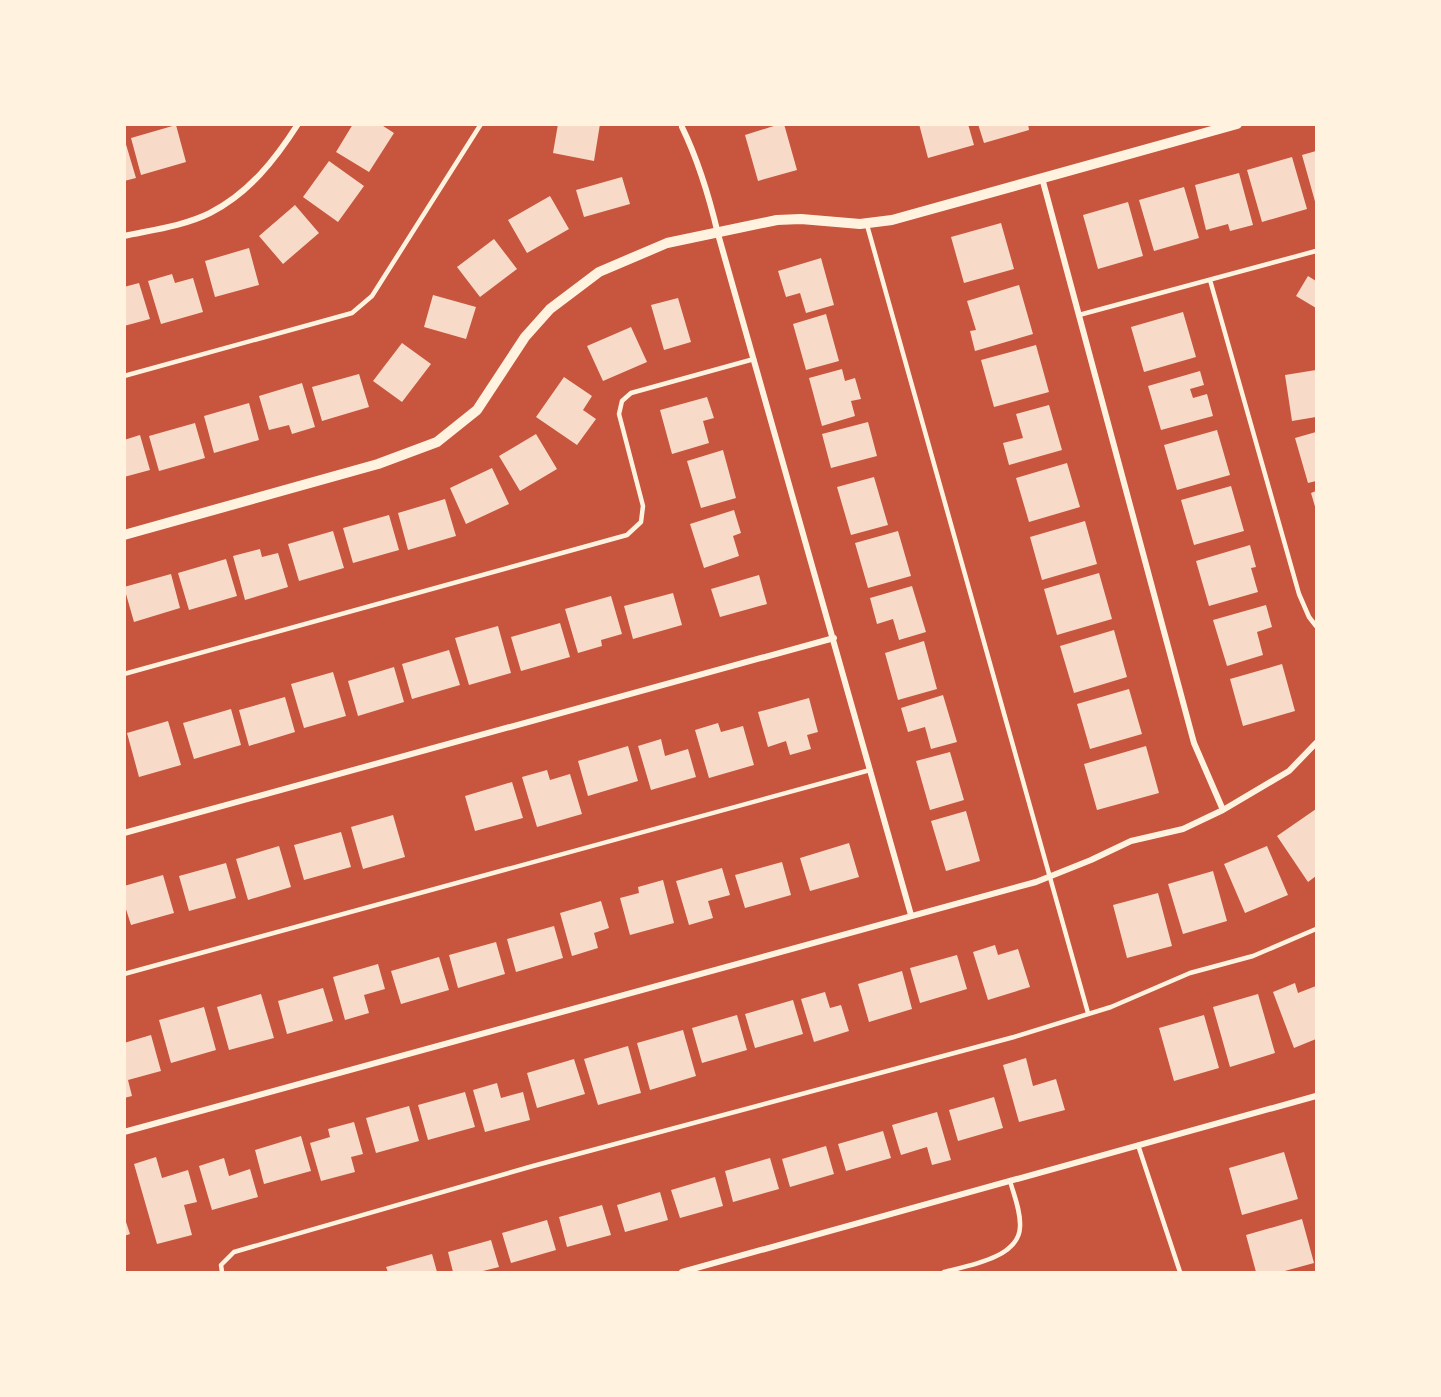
<svg xmlns="http://www.w3.org/2000/svg" width="1441" height="1397" font-family="'Libre Baskerville',serif">
	<rect width="100%" height="100%" fill="#c8553d"/>
	<!-- building -->
	<path fill="#f7dbc8" d="M353,124H380L394,133L369,172L336,152Z
		M558,124H600L594,161L553,153Z
		M780,124H784L797,170L758,181L745,135Z
		M919,124H968L974,145L928,158Z
		M978,124H1028L1029,130L984,143Z
		M176,125L186,162L141,175L131,138Z
		M125,141L136,178L124,181V142Z
		M1316,151V205L1302,155Z
		M1292,157L1307,209L1262,222L1247,170Z
		M329,161L364,186L338,222L303,197Z
		M1239,173L1253,225L1230,231L1228,224L1206,230L1195,185Z
		M622,177L630,204L584,217L576,190Z
		M1184,187L1199,238L1154,251L1139,200Z
		M550,196L569,229L527,253L508,220Z
		M1128,202L1143,256L1098,269L1083,215Z
		M295,205L319,233L283,264L259,236Z
		M1001,223L1014,269L964,283L951,237Z
		M494,239L517,269L480,297L457,267Z
		M249,248L259,285L215,297L205,261Z
		M821,258L834,305L806,313L800,293L786,297L778,271Z
		M172,274L175,283L193,278L203,312L161,324L148,281Z
		M1308,276L1316,281V308L1296,296Z
		M139,283L150,319L124,326V287Z
		M1019,285L1033,334L975,351L970,331L976,330L967,301Z
		M433,295L476,307L466,339L424,327Z
		M678,298L691,342L664,350L651,305Z
		M1183,312L1196,357L1144,372L1131,327Z
		M826,314L839,361L806,370L793,324Z
		M631,327L647,362L603,381L587,346Z
		M402,343L431,364L402,402L373,381Z
		M1036,345L1049,392L994,407L981,360Z
		M842,369L845,381L855,378L861,399L851,401L855,416L822,426L809,378Z
		M1316,370V417L1292,421L1285,375Z
		M1200,371L1204,385L1190,389L1193,398L1207,394L1213,416L1161,430L1148,386Z
		M359,374L369,407L322,421L312,387Z
		M564,377L592,396L583,410L596,419L577,445L536,417Z
		M302,383L315,427L292,434L289,425L269,430L259,396Z
		M707,397L714,418L703,421L709,443L672,454L660,410Z
		M249,403L259,440L214,453L204,416Z
		M1049,405L1062,450L1009,465L1003,443L1023,438L1016,414Z
		M868,422L877,456L831,468L822,434Z
		M195,423L205,458L159,471L149,436Z
		M1217,430L1230,475L1177,490L1164,445Z
		M1316,432V481L1308,483L1295,438Z
		M536,434L557,469L520,491L499,456Z
		M140,435L150,470L124,477V440Z
		M723,450L736,498L701,508L687,461Z
		M1067,463L1080,507L1029,522L1016,478Z
		M492,468L509,504L466,524L450,488Z
		M874,477L888,525L851,535L837,487Z
		M1231,486L1244,531L1194,545L1181,500Z
		M1316,491V510L1311,493Z
		M445,499L456,536L408,550L398,513Z
		M734,510L741,533L733,536L739,556L704,568L690,524Z
		M389,515L399,550L353,563L343,528Z
		M1085,521L1097,564L1042,580L1030,537Z
		M333,531L344,568L299,581L288,544Z
		M898,531L911,576L868,588L855,543Z
		M1250,545L1256,567L1251,568L1258,592L1209,606L1196,561Z
		M260,549L262,557L278,553L288,587L245,600L233,556Z
		M226,559L237,596L189,610L178,573Z
		M1099,573L1112,619L1057,635L1044,589Z
		M171,574L180,608L134,622L124,587Z
		M759,575L767,604L720,617L711,589Z
		M912,586L926,632L899,640L893,619L877,624L870,598Z
		M673,593L682,625L633,639L624,606Z
		M611,596L622,634L601,640L602,646L578,653L565,609Z
		M1266,605L1272,627L1257,632L1263,655L1227,666L1213,620Z
		M560,623L570,657L521,671L511,637Z
		M498,626L511,673L469,685L455,638Z
		M1114,630L1127,677L1074,693L1060,646Z
		M924,641L937,689L898,700L885,653Z
		M449,650L460,685L412,699L402,664Z
		M1282,664L1295,711L1243,726L1230,679Z
		M394,667L404,702L358,716L348,681Z
		M333,672L346,716L304,728L291,684Z
		M1129,689L1142,734L1090,749L1077,704Z
		M943,695L957,742L931,749L925,727L908,732L901,708Z
		M285,697L295,732L249,746L239,710Z
		M809,698L818,732L807,735L811,749L790,755L786,741L768,747L758,712Z
		M231,709L241,745L194,759L183,723Z
		M168,721L181,765L139,777L127,733Z
		M718,723L721,732L743,726L754,765L709,778L695,730Z
		M661,739L665,756L688,749L696,777L651,790L638,746Z
		M628,746L638,781L588,796L578,761Z
		M1146,746L1159,793L1097,810L1084,764Z
		M950,752L964,800L930,810L916,761Z
		M547,770L550,780L570,774L582,814L537,827L522,777Z
		M512,782L523,818L475,831L465,796Z
		M1316,809V876L1308,882L1277,836Z
		M966,811L980,861L946,871L931,821Z
		M393,815L405,857L363,869L351,827Z
		M341,832L351,867L304,880L294,845Z
		M849,843L859,877L810,891L800,858Z
		M279,846L291,887L248,900L236,859Z
		M1267,846L1288,895L1245,913L1224,864Z
		M782,862L791,895L745,908L735,875Z
		M226,863L236,898L189,911L179,876Z
		M722,868L730,895L708,901L713,918L689,925L676,881Z
		M1213,871L1227,921L1183,934L1168,884Z
		M163,875L174,913L131,925L124,903V886Z
		M663,880L674,923L630,935L620,898L639,893L638,887Z
		M1158,893L1172,946L1127,958L1113,905Z
		M601,901L609,928L594,933L598,948L572,956L560,913Z
		M554,926L563,958L516,972L507,939Z
		M496,942L505,974L458,988L449,955Z
		M995,945L998,955L1018,949L1030,987L988,1000L973,952Z
		M957,955L967,989L920,1003L910,968Z
		M439,957L449,990L401,1004L391,971Z
		M378,964L385,989L364,995L369,1013L345,1020L333,977Z
		M902,971L912,1009L869,1022L858,984Z
		M1295,983L1298,993L1316,986V1039L1294,1048L1273,992Z
		M323,988L333,1021L287,1034L278,1001Z
		M825,992L830,1008L841,1005L849,1031L814,1042L801,999Z
		M261,994L274,1038L229,1050L217,1007Z
		M1258,994L1275,1053L1230,1067L1213,1007Z
		M793,1000L803,1034L755,1048L745,1014Z
		M204,1007L216,1050L171,1063L159,1020Z
		M737,1015L747,1050L702,1063L692,1028Z
		M1204,1015L1219,1068L1174,1081L1159,1028Z
		M683,1030L696,1076L650,1090L637,1043Z
		M151,1035L161,1071L128,1080L132,1096L124,1098V1043Z
		M628,1046L641,1093L598,1105L584,1059Z
		M1026,1058L1033,1086L1056,1079L1065,1110L1019,1122L1003,1065Z
		M574,1059L585,1094L537,1108L527,1073Z
		M497,1083L501,1098L523,1092L530,1120L485,1132L473,1090Z
		M465,1092L475,1127L428,1140L418,1105Z
		M994,1097L1003,1128L958,1141L949,1110Z
		M409,1106L419,1141L376,1153L366,1118Z
		M937,1112L951,1160L932,1165L927,1147L901,1155L892,1125Z
		M354,1122L363,1154L351,1157L355,1172L321,1181L310,1143L330,1137L328,1129Z
		M883,1131L891,1158L846,1171L838,1144Z
		M301,1136L311,1171L264,1184L255,1150Z
		M826,1146L834,1174L790,1187L782,1159Z
		M1284,1152L1298,1199L1242,1215L1229,1168Z
		M156,1157L162,1178L188,1170L197,1202L184,1205L192,1235L157,1244L134,1164Z
		M224,1158L229,1176L250,1169L258,1197L212,1210L199,1166Z
		M770,1158L779,1189L733,1202L725,1171Z
		M715,1177L723,1206L680,1218L671,1190Z
		M660,1192L668,1220L625,1232L617,1205Z
		M602,1205L611,1235L567,1247L559,1217Z
		M124,1216L130,1234L124,1236Z
		M1302,1219L1314,1263L1281,1272H1256L1246,1235Z
		M547,1220L556,1250L511,1263L502,1233Z
		M491,1240L499,1267L479,1272H453L448,1252Z
		M432,1254L437,1272H388L386,1267Z"/>
	<g fill="none" stroke-linecap="round" stroke-linejoin="round">
		<!-- service -->
		<path stroke="#fff3e0" stroke-width="4.5" d="M867,225L1088,1013
			M1210,280L1299,594L1309,617L1316,626
			M1079,315L1316,251
			M124,376L352,313L372,296L481,124
			M124,674L627,535L641,522L643,506L619,414L622,401L631,393L754,359
			M124,974L870,770
			M1138,1145L1180,1272
			M222,1272L221,1265L234,1252L533,1166L1014,1037L1111,1007L1190,973L1253,956L1316,929
			M944,1272C967,1266 1019,1258 1020,1227C1021,1212 1014,1195 1010,1181"/>
		<!-- minor -->
		<path stroke="#fff3e0" stroke-width="6" d="M682,127C699,162 709,196 718,234L911,915
			M1042,178L1194,743L1223,810
			M124,236C152,230 184,226 210,213C249,193 275,160 298,124
			M124,833L834,638
			M124,1132L1036,882L1091,860L1131,841L1183,829L1223,810L1289,771L1316,743
			M682,1272L1316,1096"/>
		<!-- tertiary -->
		<path stroke="#fff3e0" stroke-width="10" d="M124,535L378,464L437,442L477,410L525,337L550,309L599,272L667,243L777,220L801,219L860,224L892,220L1237,124"/>
	</g>
	<!-- border -->
	<rect width="1441" height="1397" fill="none" stroke="#fff3e0" stroke-width="252"/>
</svg>
